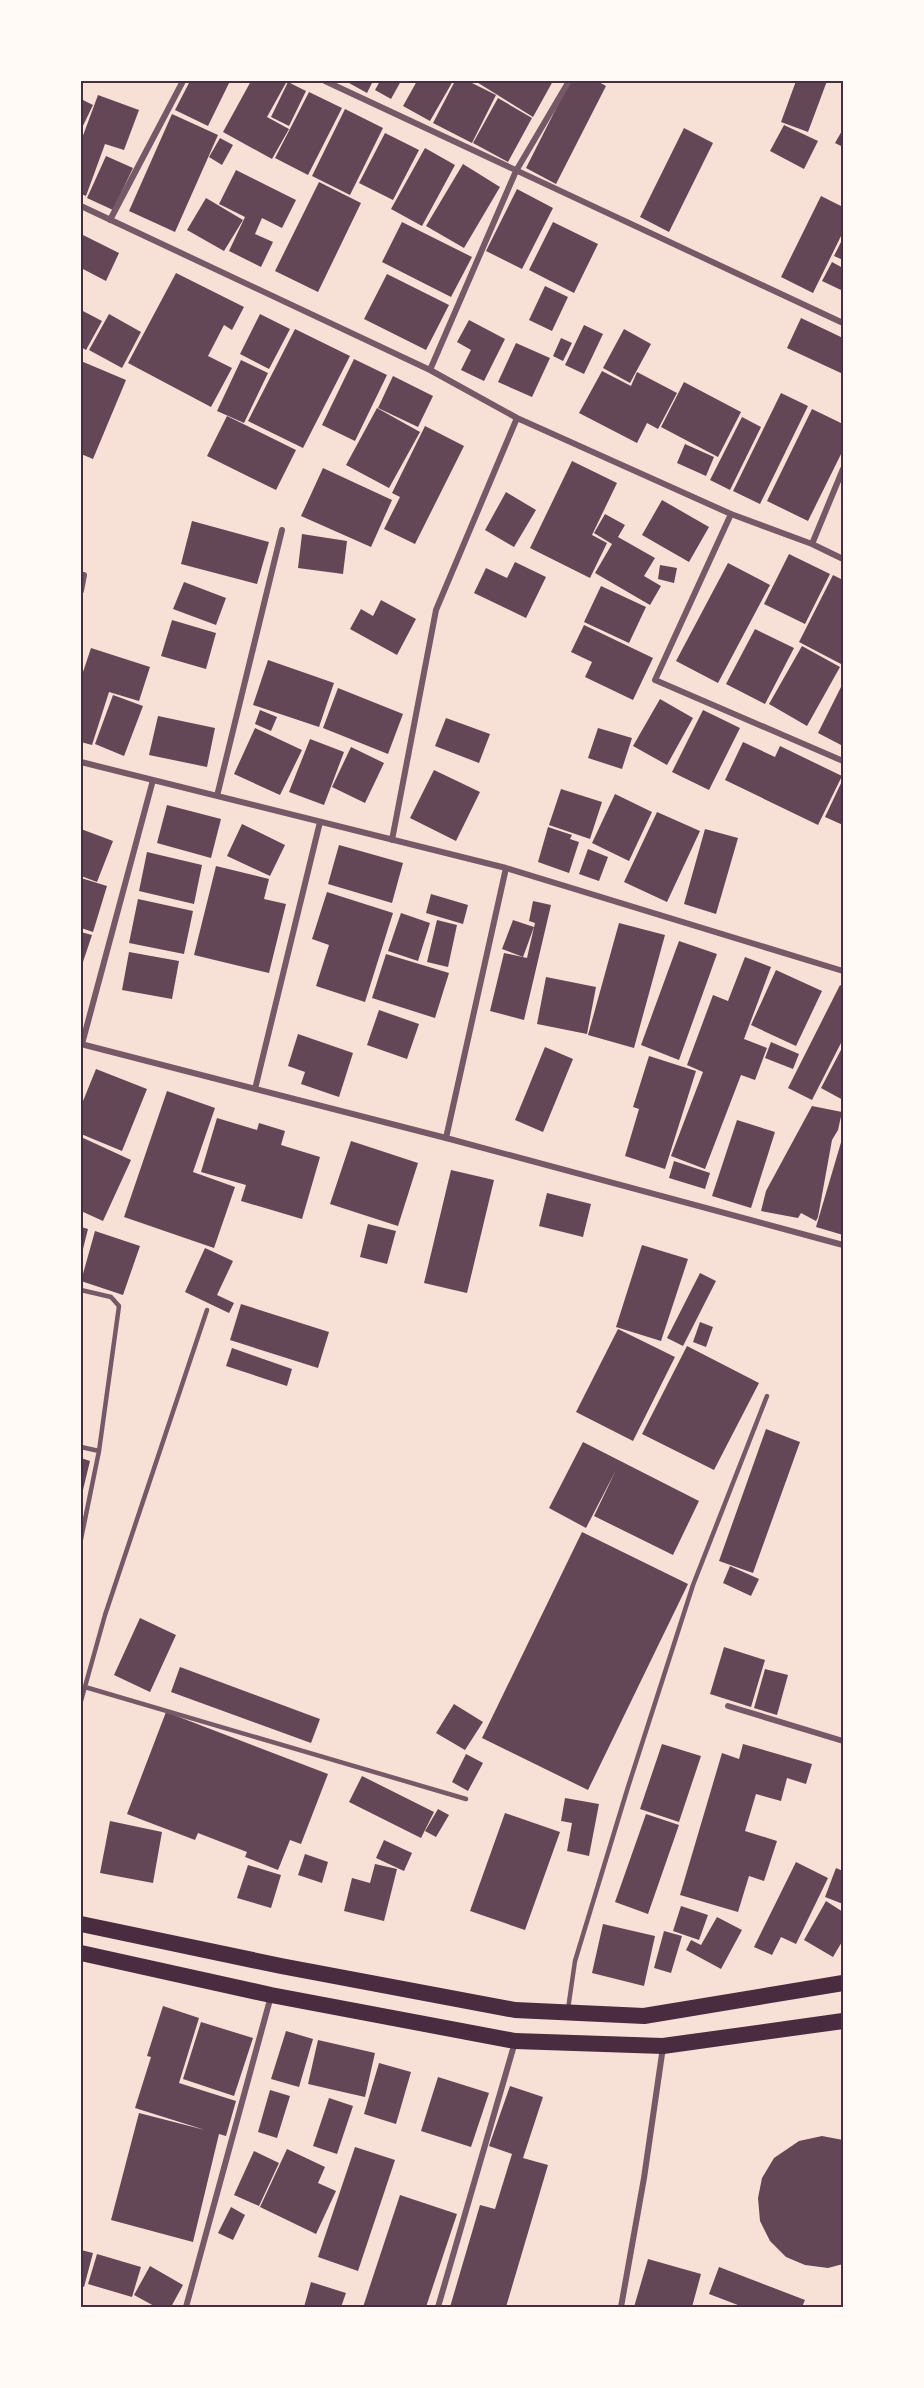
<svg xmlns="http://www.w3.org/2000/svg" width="924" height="2388" font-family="Ubuntu,sans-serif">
	<rect width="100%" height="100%" fill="#f7e1d7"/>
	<!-- building -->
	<path fill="#644757" d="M190,81H230L208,126L175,110Z
		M251,81H287L267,117L289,129L272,159L223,132Z
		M350,81H373L367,93L349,83Z
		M380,81H401L391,99L375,90Z
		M417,81H453L430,121L403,106Z
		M455,81H468L496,95L472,143L433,123Z
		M475,81H553L533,117Z
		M570,81H597L606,86L556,184L526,168Z
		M796,81H827L808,132L781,122Z
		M288,82L306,91L289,126L271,117Z
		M309,92L342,108L308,175L275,158Z
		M98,95L139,110L124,150L105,144L86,196L81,194V141Z
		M498,98L532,118L508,162L473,143Z
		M81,99L93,105L81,130Z
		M345,109L383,128L350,195L312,176Z
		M172,114L218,135L175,232L129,211Z
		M784,125L818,141L804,169L770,151Z
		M684,128L713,143L669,232L640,217Z
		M843,129V147L835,143Z
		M385,133L419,150L393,200L359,183Z
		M220,138L233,145L222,165L209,157Z
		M425,148L455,165L422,226L391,209Z
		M106,156L133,168L113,210L87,198Z
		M463,164L500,187L464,248L426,226Z
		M236,170L296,200L282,228L262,218L255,234L273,242L261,267L229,251L245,217L219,204Z
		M319,182L361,203L318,292L275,271Z
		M517,189L553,208L522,269L486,251Z
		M821,196L843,207V232L813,293L781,277Z
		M206,198L243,220L224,251L187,230Z
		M402,222L472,257L451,297L382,262Z
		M553,222L598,244L574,293L529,270Z
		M81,234L119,253L106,281L81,268Z
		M843,238V260L834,256Z
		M832,262L843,268L841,290L822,281Z
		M176,273L244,307L232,330L224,325L208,356L232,368L211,407L128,363Z
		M387,274L449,305L426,350L364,319Z
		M545,286L568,297L552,331L529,320Z
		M81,310L102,321L86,350L81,347Z
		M109,314L141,332L122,368L89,350Z
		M260,314L290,329L269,369L240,354Z
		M801,318L843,338V374L787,348Z
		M469,320L505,339L484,381L461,370L471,350L457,342Z
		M584,325L603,334L584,374L565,365Z
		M295,329L350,356L303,448L248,421Z
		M624,329L651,344L630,383L603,368Z
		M561,338L572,343L563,361L553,356Z
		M516,343L550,358L532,397L498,382Z
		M354,359L387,375L355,441L322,425Z
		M241,360L268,373L244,423L217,411Z
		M81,361L126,380L93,459L81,454Z
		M602,371L631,386L637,372L677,393L658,429L647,423L637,443L579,413Z
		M393,376L433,396L418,427L378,408Z
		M684,382L741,412L718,457L661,427Z
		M781,393L808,406L760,504L733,491Z
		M377,408L420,432L389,488L346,465Z
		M812,409L843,424V450L808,521L767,501Z
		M227,416L296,450L276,490L207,456Z
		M742,417L761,427L730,490L710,480Z
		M425,426L464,446L415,544L384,529L400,497L392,493Z
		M685,444L714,457L706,476L677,463Z
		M572,461L617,483L592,535L607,543L590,578L530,548Z
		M323,468L392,500L371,547L301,516Z
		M506,492L536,510L514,547L485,530Z
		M662,500L709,527L689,562L642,535Z
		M605,514L625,525L618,537L655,558L644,576L661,586L650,605L595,573L612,544L594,533Z
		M192,521L269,542L257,584L181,564Z
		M302,534L347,541L343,574L298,568Z
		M789,554L830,574L805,624L764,604Z
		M515,562L546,577L526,618L474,593L486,568L507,578Z
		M728,563L770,585L718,683L676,661Z
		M660,565L677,568L674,583L658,579Z
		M833,575L843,580V660L841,664L799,642Z
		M184,582L226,598L216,625L173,609Z
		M601,586L646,607L629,643L584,622Z
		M381,600L416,619L397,655L350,629L361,609L373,616Z
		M172,620L216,633L206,669L161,656Z
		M584,625L653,658L633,700L585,677L592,662L571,652Z
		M755,629L794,648L765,704L726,684Z
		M802,646L840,667L807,726L769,704Z
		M91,648L150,667L139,701L109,692L92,745L81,742V678Z
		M268,660L334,683L319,727L253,705Z
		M843,683V746L818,733Z
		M338,688L403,714L388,754L323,728Z
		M113,695L143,706L124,756L95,744Z
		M660,699L693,718L667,765L633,746Z
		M260,710L277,717L271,731L255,724Z
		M703,710L740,728L709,790L672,772Z
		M158,716L215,728L207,767L149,755Z
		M446,718L490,734L479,763L435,746Z
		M255,728L302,750L280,795L234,774Z
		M598,728L632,738L622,769L588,758Z
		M310,739L344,752L324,805L289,792Z
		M743,742L775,757L780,746L842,776L818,825L725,780Z
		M351,747L384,763L365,803L332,787Z
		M434,770L480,792L456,841L410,818Z
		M843,779V825L825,817Z
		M561,789L602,802L590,839L549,825Z
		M615,794L652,812L629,861L592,843Z
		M167,805L221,819L211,858L157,843Z
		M657,812L700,831L667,902L624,882Z
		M242,824L285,845L270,876L227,856Z
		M548,827L572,835L570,839L579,842L569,873L538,862Z
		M81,829L113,841L97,882L81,876Z
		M705,829L738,838L716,914L684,904Z
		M339,845L403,863L392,903L328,884Z
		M588,849L608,857L599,881L579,874Z
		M147,852L202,865L194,904L139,891Z
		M216,866L269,879L264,899L286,904L269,973L194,955Z
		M81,878L107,886L93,932L81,928Z
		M327,892L393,913L365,1002L316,986L329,945L312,939Z
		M431,894L468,905L463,924L426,913Z
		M138,899L193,911L184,954L129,943Z
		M533,901L551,905L524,1020L490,1011L504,953L527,958L535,923L529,921Z
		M401,913L430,923L418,961L388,951Z
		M437,920L457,925L448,967L427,962Z
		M513,920L534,927L523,957L502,949Z
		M619,923L665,935L634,1048L588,1035Z
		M81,932L92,935L81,968Z
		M679,941L717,954L679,1060L641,1045Z
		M129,952L179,961L172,999L122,990Z
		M386,954L449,973L435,1018L372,998Z
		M745,957L771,967L744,1039L767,1048L755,1080L741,1075L705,1169L671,1156L703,1072L687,1065L713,995L728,1001Z
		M776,970L822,991L796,1046L751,1025Z
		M546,977L596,987L587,1034L537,1024Z
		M840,985L843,987V1039L812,1100L788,1088Z
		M379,1010L419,1024L407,1059L367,1045Z
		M298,1034L353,1053L339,1097L301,1084L305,1072L288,1066Z
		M771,1042L799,1054L793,1069L765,1058Z
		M843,1046V1100L821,1088Z
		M545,1047L573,1059L543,1132L515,1120Z
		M649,1056L696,1071L665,1169L625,1156L639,1109L633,1107Z
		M96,1069L147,1089L122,1151L81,1134V1106Z
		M167,1091L215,1108L193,1172L235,1187L214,1248L124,1217Z
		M812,1106L842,1112L838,1130L832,1140L818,1217L816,1221L801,1213L798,1218L761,1211L766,1191Z
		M217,1118L257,1130L259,1123L285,1131L281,1145L320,1157L302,1219L241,1201L246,1185L201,1172Z
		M737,1120L775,1132L751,1208L712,1196Z
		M81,1137L131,1160L103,1221L81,1211Z
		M842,1139L843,1140V1235L816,1227Z
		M351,1141L418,1163L398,1226L330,1204Z
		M674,1161L710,1173L705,1189L669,1178Z
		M451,1170L494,1180L467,1293L424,1283Z
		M547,1193L591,1204L583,1237L539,1226Z
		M368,1224L396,1231L387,1264L360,1257Z
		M81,1227L88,1229L82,1253H81Z
		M95,1231L140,1246L123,1295L81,1281Z
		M642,1245L688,1259L661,1341L616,1327Z
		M205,1248L233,1261L217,1295L234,1303L229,1313L185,1292Z
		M700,1273L716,1281L683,1346L667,1338Z
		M241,1304L329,1332L318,1368L230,1340Z
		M700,1322L713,1327L706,1347L693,1342Z
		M618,1329L675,1357L633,1441L576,1412Z
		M687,1346L759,1383L714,1470L642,1434Z
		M232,1348L292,1369L287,1386L226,1366Z
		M766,1429L800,1442L753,1573L719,1561Z
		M583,1442L699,1501L673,1555L594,1516L616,1470L586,1528L549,1508Z
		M81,1458L90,1461L82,1494H81Z
		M582,1532L688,1584L588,1790L482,1738Z
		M730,1566L759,1579L751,1596L723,1583Z
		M140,1618L176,1635L150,1692L114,1675Z
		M724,1647L765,1660L751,1707L710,1694Z
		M180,1667L320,1719L311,1743L171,1692Z
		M765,1669L788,1675L777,1715L754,1708Z
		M454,1704L483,1722L465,1750L436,1733Z
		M166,1712L328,1774L301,1844L290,1840L278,1870L245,1857L247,1852L198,1833L195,1840L127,1814Z
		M662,1744L701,1756L679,1822L640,1809Z
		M743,1744L812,1764L806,1784L787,1778L781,1801L756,1794L745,1831L777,1841L764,1881L749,1876L738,1912L680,1895L722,1753L739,1759Z
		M466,1754L483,1763L468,1791L452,1782Z
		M362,1776L434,1812L421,1838L349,1802Z
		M565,1798L599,1804L589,1856L567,1851L572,1823L561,1821Z
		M438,1809L449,1815L436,1837L425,1831Z
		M505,1813L560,1832L525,1930L470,1911Z
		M646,1814L679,1825L648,1914L615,1902Z
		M110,1821L162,1832L153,1883L100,1873Z
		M384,1840L412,1853L404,1871L376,1858Z
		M305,1854L328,1862L322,1883L298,1875Z
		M796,1862L828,1878L796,1944L781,1937L772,1955L754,1947Z
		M375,1864L397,1869L384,1921L344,1911L352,1878L370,1883Z
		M248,1865L281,1875L271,1908L237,1898Z
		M836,1868L843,1871V1904L825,1897Z
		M826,1901L843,1912V1940L833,1957L804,1940Z
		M681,1906L708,1915L699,1940L673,1931Z
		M717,1917L742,1930L721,1969L686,1950L691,1940L701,1945Z
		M603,1924L655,1936L644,1986L592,1973Z
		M664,1931L682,1936L671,1973L654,1968Z
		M163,2006L199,2018L179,2083L236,2101L226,2136L219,2134L193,2242L111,2220L139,2113L205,2130L135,2108L151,2057L147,2056Z
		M201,2022L253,2038L234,2096L183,2079Z
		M286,2031L313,2039L299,2087L271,2079Z
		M318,2040L375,2053L365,2097L308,2084Z
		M379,2063L411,2072L396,2124L364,2114Z
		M438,2077L489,2093L471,2147L421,2131Z
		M510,2086L543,2097L523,2158L548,2165L506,2307H450L480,2205L495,2209L512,2154L489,2146Z
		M270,2090L290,2096L277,2138L258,2132Z
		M329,2098L353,2106L337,2154L313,2146Z
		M822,2136L843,2140V2264L828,2268L805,2265L786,2257L770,2241L760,2221L758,2198L762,2178L774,2158L799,2141Z
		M355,2147L395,2160L358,2271L318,2257Z
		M287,2149L325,2167L318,2183L336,2191L316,2234L260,2207Z
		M254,2151L279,2163L259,2206L234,2195Z
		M400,2195L457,2214L426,2307H363Z
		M231,2207L245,2215L233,2240L218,2233Z
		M81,2250L93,2253L84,2287L81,2286Z
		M97,2254L141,2267L132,2297L88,2284Z
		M648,2259L701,2274L692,2307H634Z
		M150,2266L183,2285L171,2307H156L134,2295Z
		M719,2267L805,2300L802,2307H743L709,2294Z
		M311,2282L346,2293L341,2307H304Z"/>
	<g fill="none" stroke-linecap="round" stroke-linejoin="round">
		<!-- service -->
		<path stroke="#755966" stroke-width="4.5" d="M81,1290L111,1297L119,1306L99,1451L81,1539
			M81,1447L99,1451
			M85,1687L466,1799
			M81,1701L105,1615L207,1310
			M568,2009L575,1961L628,1787L693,1585L767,1396"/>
		<!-- minor -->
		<path stroke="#755966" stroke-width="6" d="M325,81L843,323
			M81,206L430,370L517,418L731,514L812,544L843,559
			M110,220L183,81
			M430,370L516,171L569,81
			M731,514L655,680L843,761
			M812,544L843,469
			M81,591L84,575
			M81,762L506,868L843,971
			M217,796L282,530
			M392,840L436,610L517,418
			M81,1044L446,1138L843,1245
			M82,1044L153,780
			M255,1089L320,822
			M446,1138L506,868
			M728,1706L843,1741
			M186,2307L271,1996
			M438,2307L515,2042
			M621,2307L644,2178L663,2047"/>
		<!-- trunk -->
		<path stroke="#4a2c40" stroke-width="16" d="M81,1924L281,1966L515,2010L644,2016L843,1983
			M81,1953L271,1995L515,2041L663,2046L843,2021"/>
	</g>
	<!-- border -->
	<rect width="924" height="2388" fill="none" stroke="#fffaf5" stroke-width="165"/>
	<rect x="82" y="82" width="760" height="2224" fill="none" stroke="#4a2c40" stroke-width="2"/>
</svg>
